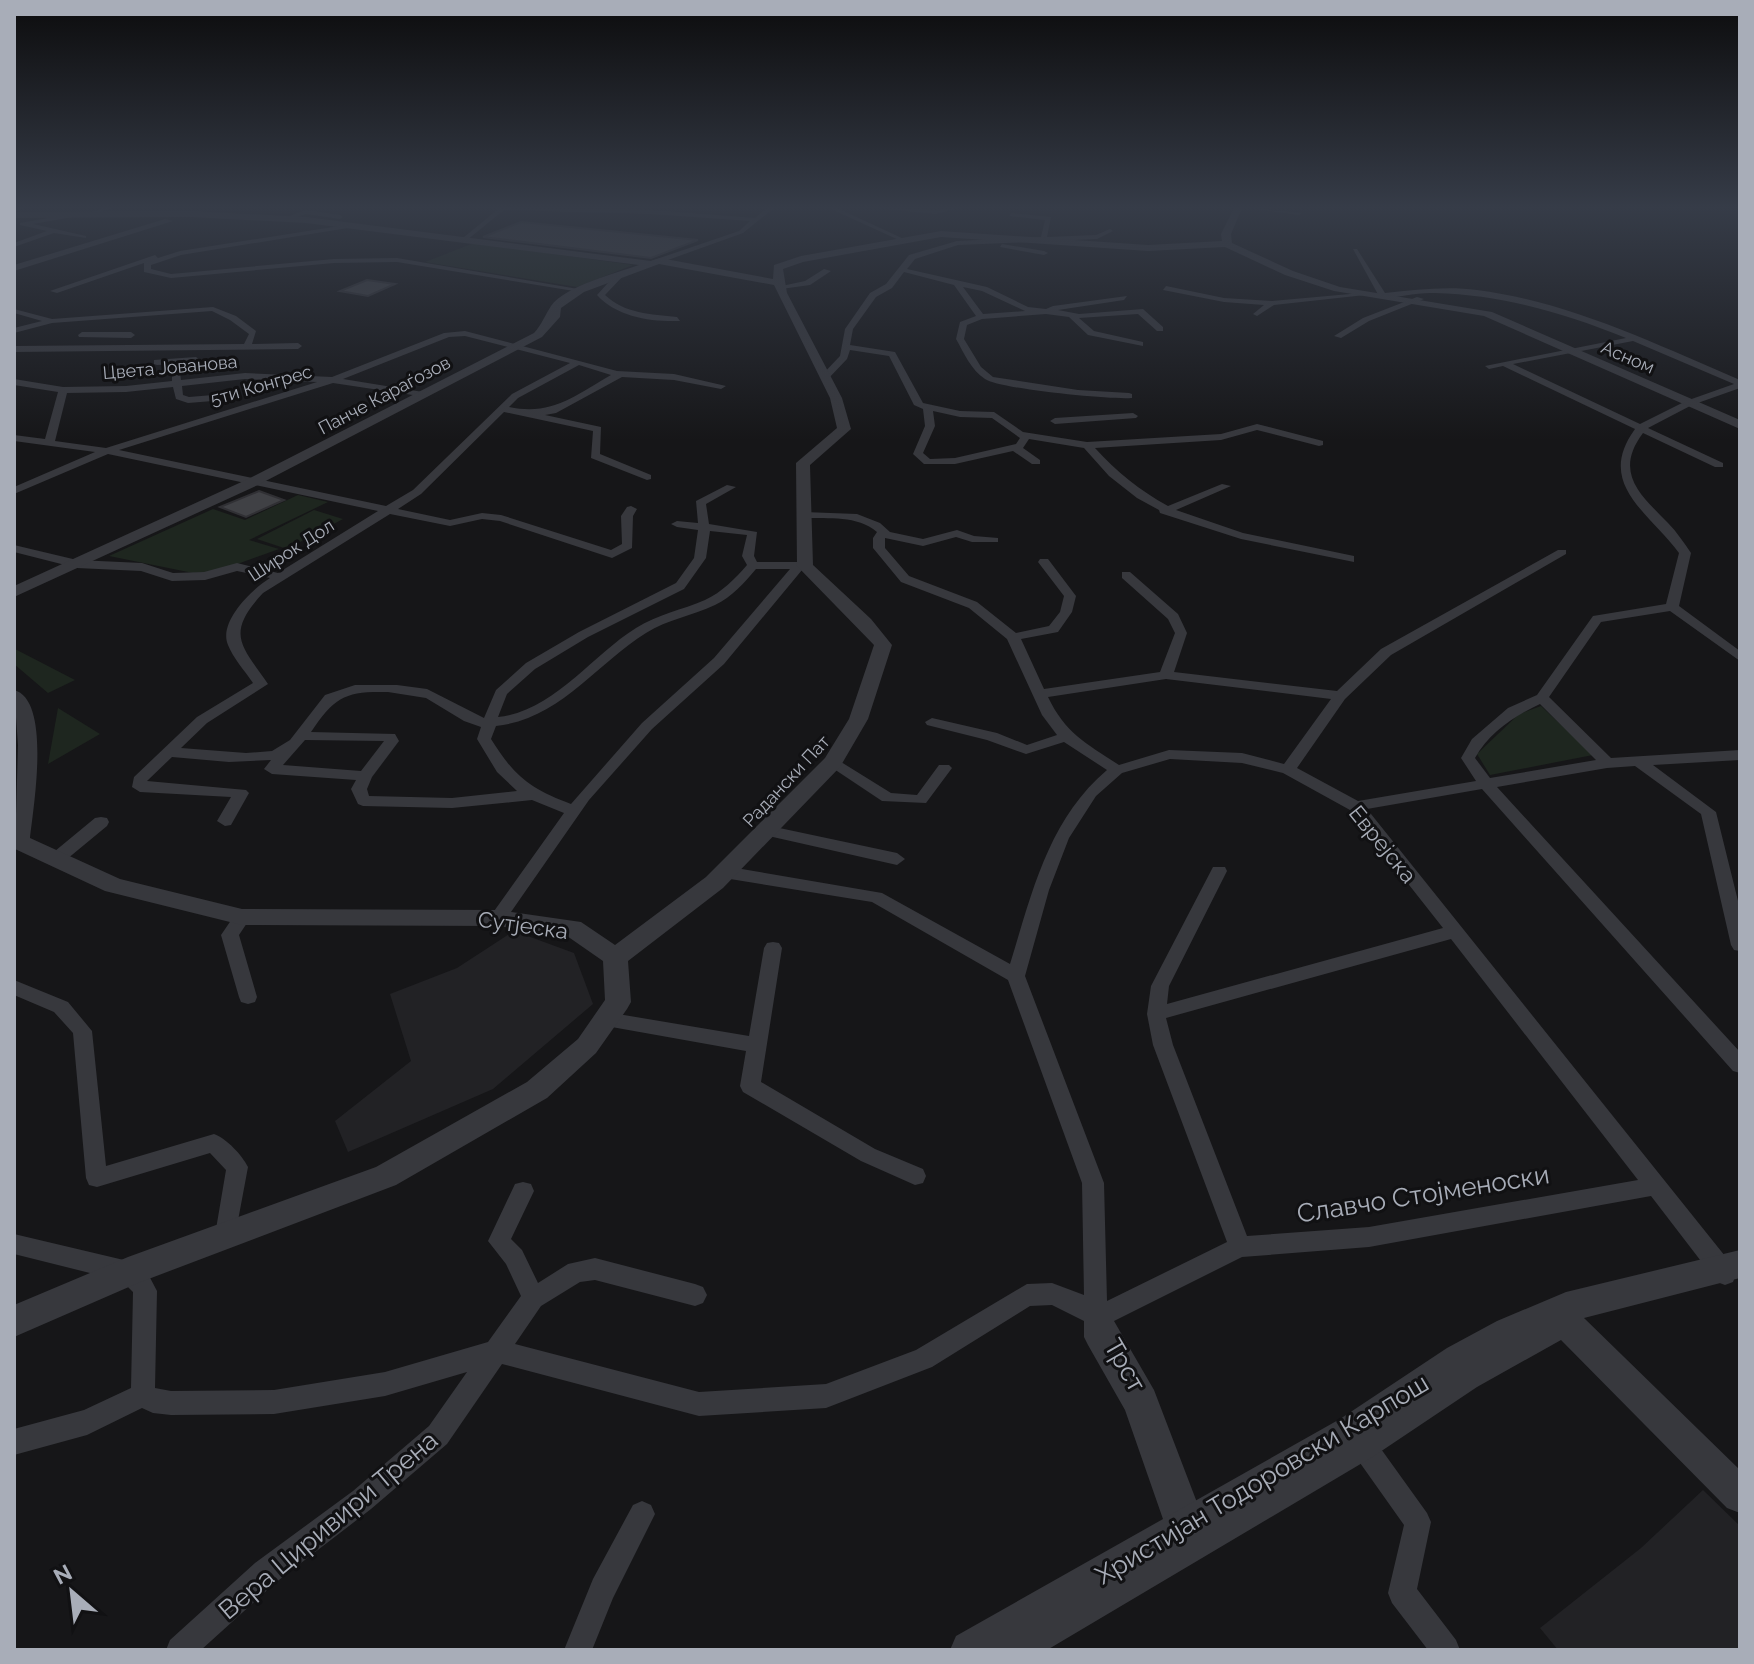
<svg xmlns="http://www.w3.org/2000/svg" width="1754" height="1664" font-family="Raleway,sans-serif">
	<rect width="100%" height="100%" fill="#161618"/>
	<!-- built -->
	<path fill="#222225" d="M514,931L574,953L593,1004L493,1089L348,1152L335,1121L411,1061L390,994L457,968Z
		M1703,1490L1740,1526V1650H1558L1540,1628L1641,1548Z"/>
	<!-- green -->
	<path fill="#1e261f" d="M474,243L633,265L577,287L425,262Z
		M298,495L328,502L249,540L279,549L218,571L193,573L109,556L213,509L245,520Z
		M314,510L343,519L287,549L257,539Z
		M15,649L75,680L48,693L14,664Z
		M1541,706L1593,755L1490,775L1477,754L1519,714Z
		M58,708L100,734L48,764Z"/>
	<!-- building -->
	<path fill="#404145" stroke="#303034" stroke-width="2" d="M521,222L698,240L651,258L483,237Z
		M367,280L395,284L368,296L340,291Z
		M259,491L284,500L246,517L220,507Z"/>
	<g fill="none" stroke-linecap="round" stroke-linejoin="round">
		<!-- minor -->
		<path fill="#37383d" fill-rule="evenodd" d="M14,208H23L14,212Z
			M102,208H111L91,216L86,215Z
			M493,208L651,210L755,218L767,208H774L743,233L654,265L651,261L739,231L750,221L651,214L504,210L467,240H463V238L497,210Z
			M829,208H837L906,240L901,241Z
			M876,208L936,210L958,208L936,214Z
			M1249,208L1302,213L1299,215Z
			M306,210L340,215L343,217L340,219L306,214L287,220L284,218Z
			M76,213L78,216L33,224L86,236V238L54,233L14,247V243L47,231L20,225V223Z
			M1011,213L1051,217L1047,237L1096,235L1110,229L1113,231L1097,239L958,245L915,259L907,269L987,287L1028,307L1046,309L1053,306L1127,296L1124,300L1058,310L1079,314L1143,309L1163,327V331H1157L1138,314L1079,318L1094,331L1143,342V346L1088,335L1069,317L1046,314L982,319L967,325L964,339L981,367L993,377L1078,390L1129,393L1132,394V398C1112,400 999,389 985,379C971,370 964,353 956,339L960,322L976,316L954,285L904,272L892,288L876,297L853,329L850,345L895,352L923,403L960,411L994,412L1023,432L1087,442L1221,434L1257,424L1323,441V445L1319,446L1257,430L1221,440L1095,448C1117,472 1139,490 1168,506L1222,484L1231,486L1176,510L1243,533L1354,556V562L1241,539L1160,513L1159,510L1137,498L1109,476L1084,448L1029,439L1023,448L1040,460V464H1032L1013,451L955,464H924L913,454L925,426L923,409L914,405L889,356L850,350L847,359L827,380H821V376L840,356L845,329L870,293L886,284L909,255L957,241L1041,237L1045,220L1009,216ZM963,287L982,291L1025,311L983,314ZM933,411L960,417L992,418L1020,438L1016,444L955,458L930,459L923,453L935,426Z
			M352,224L354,227L181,255L151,265V269L171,274L334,259L397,258L584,290L580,292L397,262L334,263L171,278L144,272V263L57,293L50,291L155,255L158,258L180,251Z
			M1002,244L1044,251L1048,253L1044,255L1000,247Z
			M1353,249H1357L1385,293C1416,290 1446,286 1477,290C1570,302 1655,344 1740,380V388L1692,405L1648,428L1723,463V467H1715L1643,433C1613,473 1641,495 1668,523C1677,532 1684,543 1691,553L1679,606L1740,651V661L1670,611L1601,622L1549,697L1611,758L1740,750V760L1653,765L1716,812L1740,909V951L1734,950L1731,945L1701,814L1635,766L1607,768L1497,787L1740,1052V1073L1733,1071L1482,789L1367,809L1733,1266L1736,1274L1733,1282L1725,1285L1717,1282L1651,1196L1369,1247L1242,1257L1114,1321L1154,1390L1206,1526L1202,1535L1191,1539L1189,1542L1180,1546L1171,1542L1125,1410L1088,1345L1084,1337V1321L1052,1305L1030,1306L932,1367L826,1408L699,1416L502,1364L447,1444L371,1509L275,1583L201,1650H166L170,1640L255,1563L353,1491L429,1426L467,1372L385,1396L274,1414L171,1415L153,1413L142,1408L87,1435L14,1455V1429L84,1410L131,1388L133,1292L122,1281L14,1254V1234L128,1261L147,1272L157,1291L155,1388L171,1391L274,1390L385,1372L488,1342L521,1296L506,1264L488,1241L515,1184L523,1182L531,1184L534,1191L511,1239L522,1250L538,1283L568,1264L595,1258L695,1284L703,1287L707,1295L703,1303L695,1306L595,1280L580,1282L541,1306L515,1344L699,1392L826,1384L916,1350L1027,1284L1052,1283L1084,1295L1082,1183L1008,980L872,902L724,878L716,872L724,866L882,893L1010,964C1032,893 1048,820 1107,770L1064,742L1026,754L987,740L927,725L925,722L932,718L997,733L1027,745L1057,735L1042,715L1007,639L969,608L901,582L873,548V538L877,532C857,515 829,519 804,518L798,515L804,512L857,514L880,523L890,532L923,539L957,530L974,536L998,538V542H972L956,537L923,546L885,538V548L909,576L977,602L1016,633L1049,626L1060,612L1064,596L1038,562L1040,559H1048L1076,596L1072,612L1058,632L1021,639L1044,689L1160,672L1175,633L1168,619L1122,578V572H1130L1178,614L1187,633L1174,672L1337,691L1381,649L1558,550H1566V554L1391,655L1345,699L1297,768L1358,801L1476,781L1461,758L1472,739L1508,708L1537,695L1593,616L1666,604L1679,553C1649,512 1595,484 1635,429L1503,366L1489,369L1485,366L1626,338C1564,313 1503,295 1435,293C1417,292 1398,298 1380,298ZM1633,341L1734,384L1686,401L1640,424L1513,364ZM1166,679L1331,699L1284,764L1242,753L1169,750L1119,765C1087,744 1065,733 1048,697ZM1540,704L1596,760L1490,778L1475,758C1489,733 1514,716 1540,704ZM1170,759L1242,763L1283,773L1350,810L1443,928L1167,1004L1169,986L1227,871L1225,867H1213L1151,986L1147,1014L1153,1045L1227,1242L1107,1301L1104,1183L1025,976L1049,890L1069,838L1096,796L1122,773ZM1451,939L1638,1180L1369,1227L1247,1236L1173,1045L1166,1018Z
			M824,269L831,271L810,285L781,289L777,287L805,281Z
			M617,273L624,275L605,295C625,314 651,314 677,317L680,321C651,322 617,317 597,295Z
			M1166,286L1224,298L1272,301L1361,293L1365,295L1274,305L1257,316L1253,314L1264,305L1224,302L1163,290Z
			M1417,297L1424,299L1369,321L1341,338L1334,336L1363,318Z
			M213,307L236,316L256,331L252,344L298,343L302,346L298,349L14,352V346L244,344L249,334L230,320L212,311L52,323L14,333V328L42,321L14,313V309L52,319Z
			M465,331L617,371L674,374L726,386L721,389L674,380L622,377L556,413L545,415L601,427L600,454L651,475V479L647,480L591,458L593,431L504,412L421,494L398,509L450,520L482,513L501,515L611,550L622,544L621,516L627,507L631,506L637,509L633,516L632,548L612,558L500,521L482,519L450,526L390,514L263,593C225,634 241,645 268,684L207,723L181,748L246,753L272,751L290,740L325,695L355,685H397L427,689L484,718L496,690L526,663L579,632L676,583L694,558L698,530L677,527L671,524L677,521L698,523L696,501L727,485L736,487L706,504L709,524L757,532L754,556L757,562H805L811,566L802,570L724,664L652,729L589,800L504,922H492L489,918L492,914L564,813L532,800L452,808L363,806L358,804L351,789L356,780L272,774L264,769L271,760L229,762L172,757L147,781L246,790L249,793L231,825L225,826L217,821L231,797L140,792L132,787L134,777L197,717L253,683C245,671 233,658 228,645C218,622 252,589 270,578L237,571L205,580L172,581L141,571L77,568L14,552V545L77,560L142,563L173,573L204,572L237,563L278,573L378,511L108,454L14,494V487L95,452L14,441V435L45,439L58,392L14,385V379L63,387L126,386L172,381V369L193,366L192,363L157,365L154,364V360L196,357L200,360L202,368L180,373L181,380L245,373L332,377L444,333ZM465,336L570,363L512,394L413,490L386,506L119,450L333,383L426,397L428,395L423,392L343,379L449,337ZM579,365L611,375C574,396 552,416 509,407L518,398ZM245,379L317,382L106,448L55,441L67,393L126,392L173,387L176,399L188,403L225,400L230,397L225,394L189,397L183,395L182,386ZM710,531L747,535L742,556L747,565C735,579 722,592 705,600C682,610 658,614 636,628C591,656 554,711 498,717L507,694L535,669L588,637L684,589L706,558ZM756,569H790L714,658L642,723L571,804C530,789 514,776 491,739L496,726C560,719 595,665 646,633C668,619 692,616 715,605C732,597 744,583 756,569ZM388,692L426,698L464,721L481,727L477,739L497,772L517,791L452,798L369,796L367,789L372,777L399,741L395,734L311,732C335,696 346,691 388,692ZM305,740L384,741L361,771L283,765Z
			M82,332H131L135,335L131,338L79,337L78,335Z
			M1133,413L1138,416L1136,418L1055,424L1050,421L1055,418Z
			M833,757L891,793L917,795L939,765H949L952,768L926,803L882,801L828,765L826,762Z
			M101,817L107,818L109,822L107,826L61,864H49L47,860L49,856L95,818Z
			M770,826L897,853L905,859L897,865L764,835L762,831L764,827Z
			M242,911L248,913L251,917L239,935L257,997L255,1002L248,1004L241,1002L239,997L221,935L236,913Z
			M773,942L779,943L782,948L761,1082L875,1149L923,1169L926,1176L923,1183L915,1185L861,1161L743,1092L740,1086L746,1051L606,1026L599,1024L597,1019L599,1014L606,1012L749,1036L764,948L767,943Z
			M14,980L68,1002L92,1031L106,1166L214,1134C227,1139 242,1155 248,1167L234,1242L226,1245L218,1242L215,1235L226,1170L210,1153L97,1187L89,1185L86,1178L73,1033L54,1012L14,995Z
			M1362,1431L1371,1435L1427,1513L1431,1522L1417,1589L1456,1640L1460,1650H1428L1392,1603L1388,1593L1404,1525L1353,1453L1349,1444L1353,1435Z
			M642,1501L651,1505L655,1514L613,1598L592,1650H564L593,1579L633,1505Z"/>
		<!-- tertiary -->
		<path fill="#37383d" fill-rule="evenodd" d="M1234,208H1242L1231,234L1232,243L1293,271L1340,287L1492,312L1740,420V429L1484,316L1334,291L1285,275L1225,247L1148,251L941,237L803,262L783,269L787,293L842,398L851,429L810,465L813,565L871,619L892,645L868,719L840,767L723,888L628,961L631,1002L627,1009L596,1053L547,1098L396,1185L138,1283L14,1337V1305L128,1257L376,1167L527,1082L578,1039L605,1000L603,961L567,936L498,926L242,925L105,891L15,849L18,745L14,690C52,700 33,809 30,838L120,879L242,909L498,910L581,922L615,945L706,877L825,758L849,719L874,645L797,566L796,463L837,428L830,398L774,285L659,264L584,292L561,308L560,317L542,337L258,485L14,597V586L248,479L534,333C542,324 545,315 551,306C565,286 617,273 639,265L306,223L191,217L14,218V212L191,211L306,217L651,261L660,258L773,279L774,265L801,256L941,231L1148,245L1222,241L1221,234Z
			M165,219L173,221L14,271V265Z
			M1740,1250V1278L1584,1318L1740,1470V1513L1727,1508L1561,1340L1477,1387L1374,1456L1047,1650H950L956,1636L1340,1419L1447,1348L1497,1321L1566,1292Z"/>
	</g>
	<!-- sky -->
	<linearGradient id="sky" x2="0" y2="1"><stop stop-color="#0c0c0d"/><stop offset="0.47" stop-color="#363c48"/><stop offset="1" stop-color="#363c48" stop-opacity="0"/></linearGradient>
	<rect width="1754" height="441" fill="url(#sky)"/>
	<g text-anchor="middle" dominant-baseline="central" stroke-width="6" stroke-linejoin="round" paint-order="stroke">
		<!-- far-street labels -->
		<g font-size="18" fill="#a8adb8" stroke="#111113">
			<text transform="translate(1628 357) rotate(23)">Асном</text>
			<text transform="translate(170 367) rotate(-5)">Цвета Јованова</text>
			<text transform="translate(261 385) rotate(-16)">5ти Конгрес</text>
			<text transform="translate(384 395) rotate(-28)">Панче Караѓозов</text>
			<text transform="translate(291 550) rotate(-33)">Широк Дол</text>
			<text transform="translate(786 781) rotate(-47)">Радански Пат</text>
		</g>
		<!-- street labels -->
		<g font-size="22" fill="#a8adb8" stroke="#111113">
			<text transform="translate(1383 844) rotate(51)">Еврејска</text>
			<text transform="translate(523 925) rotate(8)">Сутјеска</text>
		</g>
		<!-- near-street labels -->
		<g font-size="26" fill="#a8adb8" stroke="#111113">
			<text transform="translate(1423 1194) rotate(-9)">Славчо Стојменоски</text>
			<text transform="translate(1125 1365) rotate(60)">Трст</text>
			<text transform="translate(1262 1479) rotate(-31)">Христијан Тодоровски Карпош</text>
			<text transform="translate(328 1525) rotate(-40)">Вера Циривири Трена</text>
		</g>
	</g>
	<!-- border -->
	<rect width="1754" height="1664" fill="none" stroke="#a8adb8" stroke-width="32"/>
	<!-- north arrow -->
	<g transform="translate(72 1592) rotate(332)" stroke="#111113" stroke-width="6" paint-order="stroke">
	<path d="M0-6L14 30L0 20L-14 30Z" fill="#a8adb8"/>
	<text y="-12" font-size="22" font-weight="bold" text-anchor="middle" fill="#a8adb8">N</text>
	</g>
</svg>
